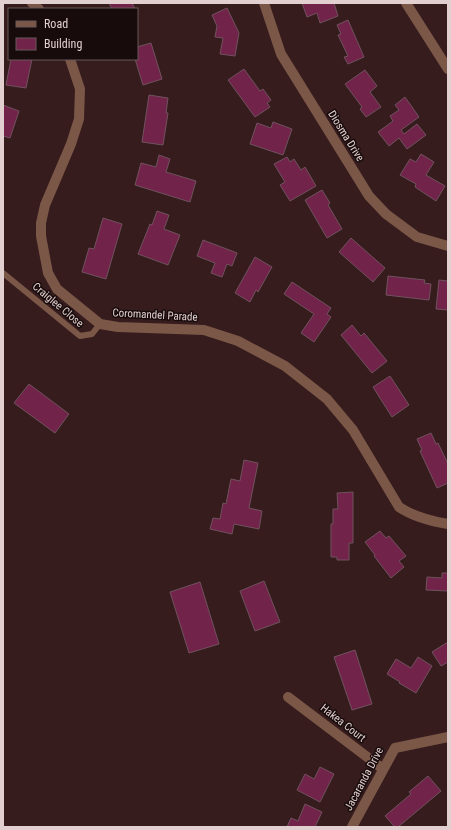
<svg xmlns="http://www.w3.org/2000/svg" width="451" height="830" font-family="'Roboto Condensed',sans-serif">
	<rect width="100%" height="100%" fill="#371c1d"/>
	<!-- building -->
	<path fill="#72234a" stroke="#6f525e" d="M109,3H132L135,9H112Z
		M302,3H334L338,16L320,23L317,13L307,17Z
		M227,8L239,33L235,56L220,54L223,38L215,37L217,26L212,15Z
		M348,20L364,57L348,64L344,57L348,56L338,35L341,34L337,25Z
		M151,43L162,79L143,85L135,59H137V47Z
		M11,59H32L26,88L6,85Z
		M244,69L260,91L263,89L271,100L267,103L270,107L255,117L228,80Z
		M365,70L377,86L370,92L381,107L366,117L360,109L362,107L345,84Z
		M149,95L168,98L166,113H168L163,145L142,142Z
		M405,97L419,117L401,130L404,134L417,124L426,135L407,149L399,138L389,146L378,132L393,121L390,116L399,110L395,105Z
		M3,105L19,111L10,138L3,136Z
		M273,122L292,129L283,155L250,144L257,123L271,128Z
		M421,154L434,162L426,175L445,186L436,201L415,187L416,184L400,175L410,159L416,162Z
		M159,155L170,159L166,172L196,181L190,202L135,185L141,163L156,167Z
		M287,157L290,162L294,159L301,170L305,167L316,186L290,201L280,185L285,182L274,164Z
		M322,190L330,203L328,205L342,229L327,238L305,200Z
		M157,211L169,215L164,229L180,235L168,265L138,254L150,224L152,225Z
		M103,218L122,224L106,279L82,272L89,248L94,249Z
		M351,238L385,268L373,282L339,252Z
		M203,240L237,253L232,266L227,264L222,277L211,273L215,263L197,256Z
		M255,257L272,267L258,292L256,290L250,302L235,293Z
		M388,276L425,280L424,283L431,284L429,300L386,295Z
		M439,280L448,281V310L436,309Z
		M292,282L331,308L327,314L331,317L314,342L301,333L314,314L284,294Z
		M352,325L361,336L364,333L387,361L372,373L341,335Z
		M390,376L409,405L392,417L373,387Z
		M29,384L69,414L55,433L14,403Z
		M431,433L436,444L438,443L448,464V483L437,488L420,451L422,450L417,439Z
		M244,460L258,463L249,508L262,511L259,529L234,524L232,534L210,529L213,518L220,519L223,503L226,504L231,479L240,481Z
		M353,492V543H349V560H337V557H331V524H333V509H338L337,493Z
		M380,531L386,538L389,536L406,556L399,561L404,567L391,578L374,556L375,555L365,542Z
		M442,573H448V591L426,590L427,577L442,578Z
		M264,581L280,622L255,631L240,591Z
		M200,582L219,644L189,653L170,592Z
		M448,642V662L441,666L432,652Z
		M355,650L372,704L352,710L334,657Z
		M418,657L432,666L416,693L399,683L400,682L387,674L396,659L411,668Z
		M320,767L334,774L320,802L297,790L305,774L314,779Z
		M428,776L441,791L398,827H395L385,816L411,794L409,792Z
		M305,804L322,812L315,827H287L291,818L298,821Z"/>
	<g fill="none" stroke-linecap="round" stroke-linejoin="round">
		<!-- service -->
		<path stroke="#7b5748" stroke-width="6" d="M3,273L80,336L92,334L100,324"/>
		<!-- minor -->
		<path stroke="#7b5748" stroke-width="10" d="M32,3L39,9
			M264,3L281,54L369,196L386,214L417,237L448,246
			M406,3L448,69
			M70,59L80,89L79,119L71,144L45,205L41,223V236L48,273L57,289L100,324L118,327L204,330L238,341L285,366L327,399L353,430L399,507C414,517 430,521 448,524
			M288,697L383,769
			M352,827L395,748L448,737"/>
	</g>
	<g text-anchor="middle" dominant-baseline="central" stroke-width="3" stroke-linejoin="round" paint-order="stroke">
		<!-- street labels -->
		<g font-size="11" fill="#e2cfcf" stroke="#170b0b">
			<text transform="translate(346 136) rotate(58)">Diosma Drive</text>
			<text transform="translate(58 305) rotate(40)">Craiglee Close</text>
			<text transform="translate(155 315) rotate(3)">Coromandel Parade</text>
			<text transform="translate(343 723) rotate(38)">Hakea Court</text>
			<text transform="translate(364 779) rotate(-62)">Jacaranda Drive</text>
		</g>
	</g>
	<!-- border -->
	<rect width="451" height="830" fill="none" stroke="#e2cfcf" stroke-width="8"/>
	<!-- legend -->
	<rect x="8" y="8" width="130" height="52" fill="#170b0b" stroke="#685959"/>
	<rect x="16" y="21" width="20" height="6" fill="#7b5748" stroke="#685959"/>
	<text x="44" y="28" font-size="12" fill="#e2cfcf">Road</text>
	<rect x="16" y="38" width="20" height="12" fill="#72234a" stroke="#685959"/>
	<text x="44" y="48" font-size="12" fill="#e2cfcf">Building</text>
</svg>
